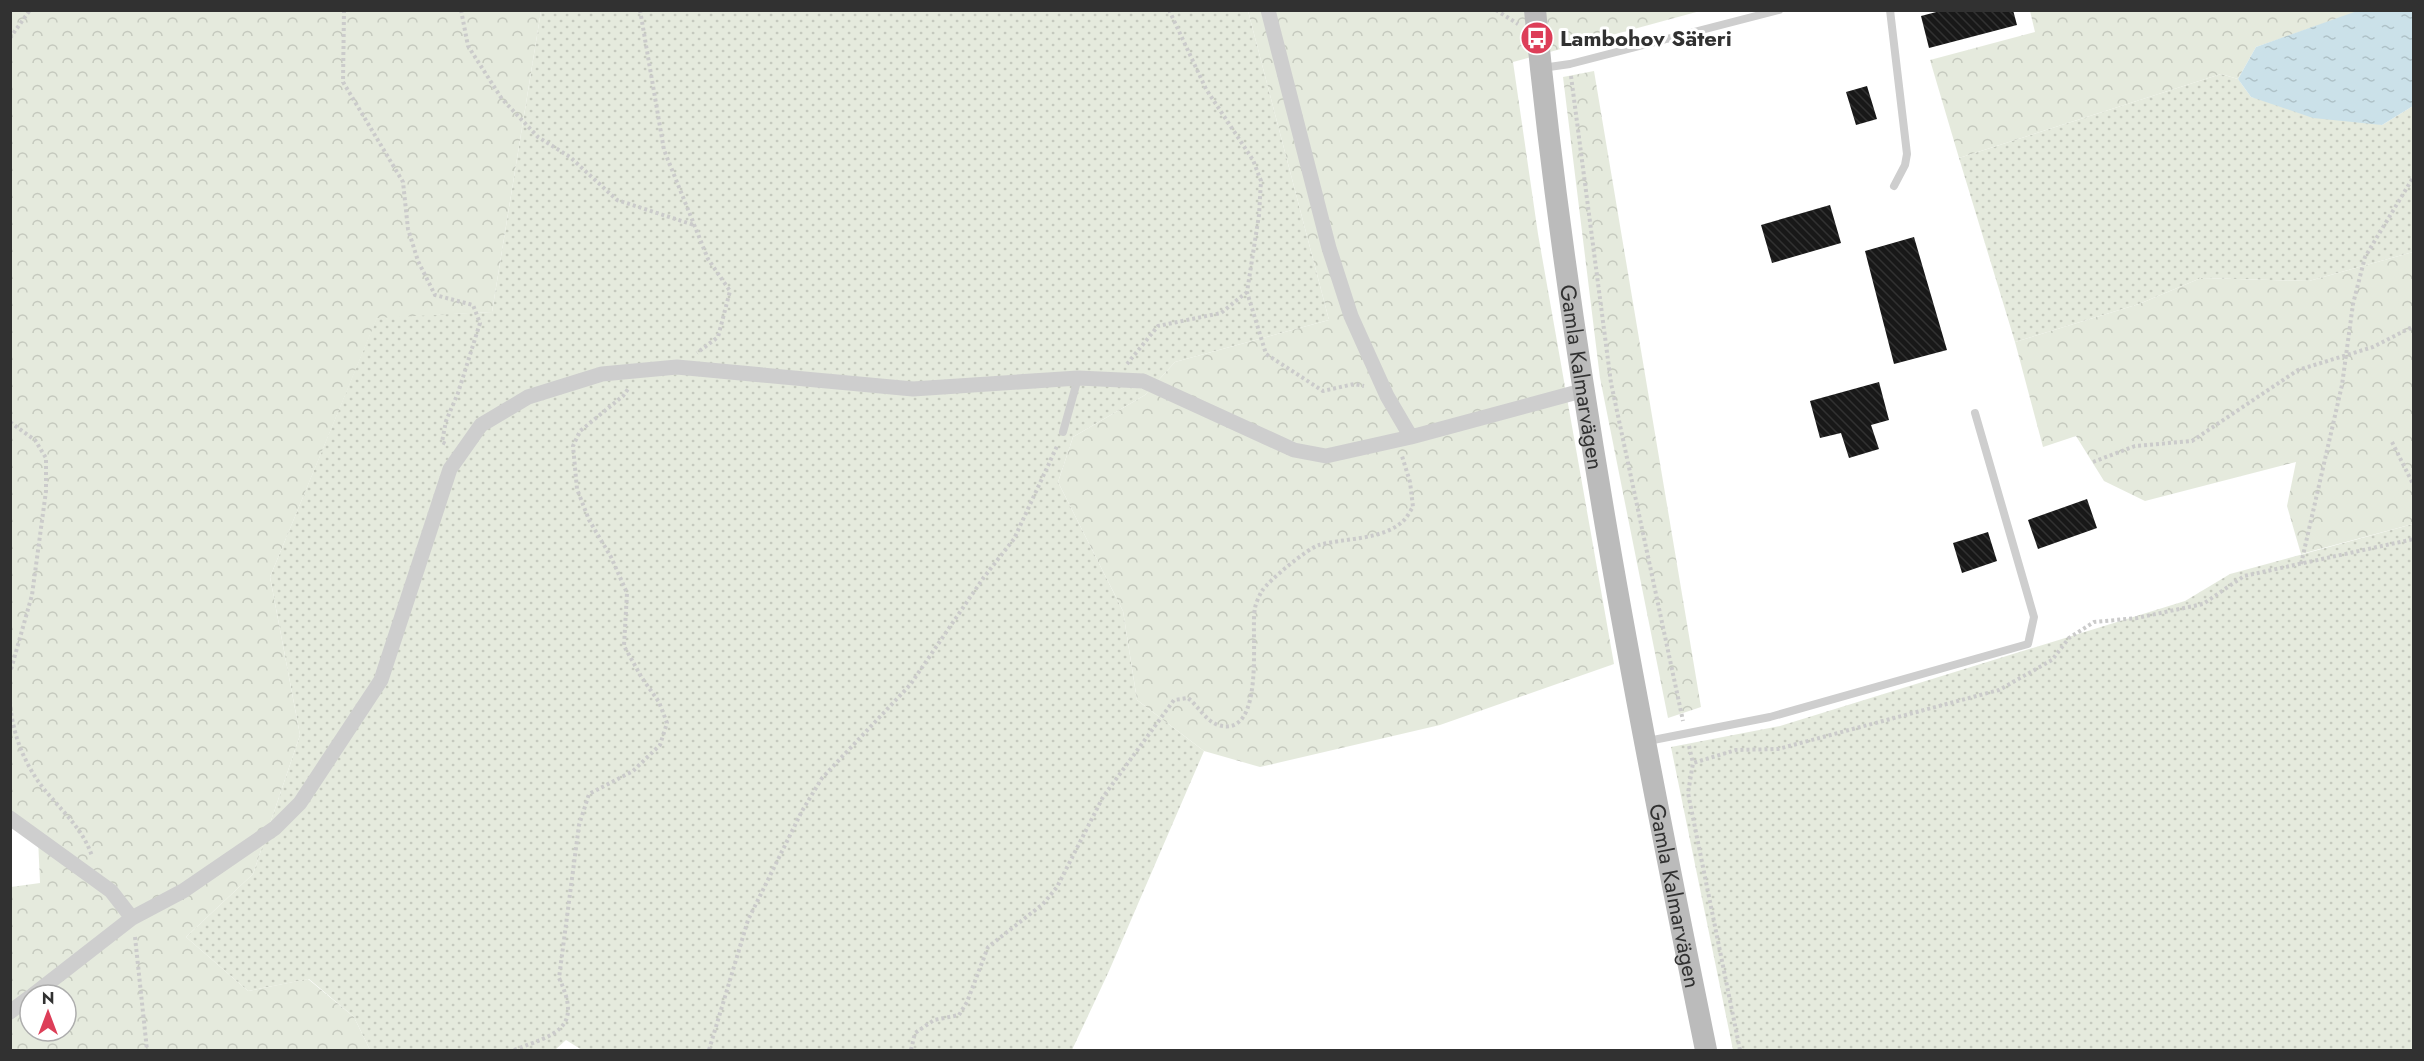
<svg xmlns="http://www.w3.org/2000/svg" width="2424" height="1061" font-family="Jost,sans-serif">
	<defs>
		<pattern id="grass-dots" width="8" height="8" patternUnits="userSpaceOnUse" patternTransform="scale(1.5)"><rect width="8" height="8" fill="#e5eadd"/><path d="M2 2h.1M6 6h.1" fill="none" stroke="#c5c9be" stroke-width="1.8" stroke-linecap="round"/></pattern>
		<pattern id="forest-crowns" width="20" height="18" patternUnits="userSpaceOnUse" patternTransform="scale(1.5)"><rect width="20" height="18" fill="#e5eadd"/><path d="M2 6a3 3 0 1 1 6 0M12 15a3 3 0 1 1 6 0" fill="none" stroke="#c5c9be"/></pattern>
		<pattern id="water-ripples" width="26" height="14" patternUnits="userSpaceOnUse" patternTransform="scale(1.5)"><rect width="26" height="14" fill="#cbe1e9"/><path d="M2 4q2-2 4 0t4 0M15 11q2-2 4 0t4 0" fill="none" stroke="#afc2c8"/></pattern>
		<pattern id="building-back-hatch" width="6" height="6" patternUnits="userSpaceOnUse" patternTransform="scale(1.5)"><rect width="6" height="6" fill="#181818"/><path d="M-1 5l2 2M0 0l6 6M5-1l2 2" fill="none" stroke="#313131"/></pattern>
	</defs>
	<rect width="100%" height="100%" fill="#fff"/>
	<!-- grass -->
	<path fill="url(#grass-dots)" d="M541,11H1248L1329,320L1175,362L1145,395L1073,437L1058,482L1123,611L1137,700L1204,751L1109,971L1072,1050H582L566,1040L555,1050H370L354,1017L309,979L248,991L186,937L253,874L300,735L270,577L377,317L492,312Z
		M2221,74L2238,79L2251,97L2382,125L2413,106V252L2309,281L2201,278L2139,304L2015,342L1959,158Z
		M2413,524V1050H1733L1671,747L1780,726L2185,601L2230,574Z"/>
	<!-- forest -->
	<path fill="url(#forest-crowns)" fill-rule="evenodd" d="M11,11H541L492,312L377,318L270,577L300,735L253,874L186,937L248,991L308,979L354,1017L370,1050H11V887L40,883L38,838L11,818ZM30,995H66V1031H30Z
		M1248,11H1700L1513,62L1538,234L1614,664L1440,725L1260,767L1204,751L1137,700L1123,611L1058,482L1073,437L1145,395L1175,362L1329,320Z
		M2030,11H2360L2256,47L2238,79L2221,74L1959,158L1930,60L2035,32Z
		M1594,71L1701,707L1668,718L1600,378L1563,77Z
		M2413,252V524L2301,554L2287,506L2296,462L2145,501L2104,481L2076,436L2043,447L2015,342L2139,304L2201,278L2309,281Z"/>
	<!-- water -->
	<path fill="url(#water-ripples)" d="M2360,10L2413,11V106L2382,125L2313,118L2251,97L2238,79L2256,47Z"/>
	<!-- building -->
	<path fill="url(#building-back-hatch)" d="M1944,10H2013L2017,25L1929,48L1921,16Z
		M1867,86L1877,119L1856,125L1846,92Z
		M1830,205L1841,243L1772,263L1761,225Z
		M1914,237L1947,350L1894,364L1865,251Z
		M1879,382L1889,420L1871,425L1879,449L1849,458L1841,433L1820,438L1810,401Z
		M2087,499L2097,528L2038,549L2028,520Z
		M1988,532L1997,561L1962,573L1953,543Z"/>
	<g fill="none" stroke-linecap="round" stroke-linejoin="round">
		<!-- path -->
		<path stroke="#cbcbcb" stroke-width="4" stroke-dasharray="3 3" stroke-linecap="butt" d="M344,10L343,82L403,182L408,229L418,261L435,295L473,305L480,323L458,393L446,421L442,442L448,445
			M461,10L468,46L502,99L538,137L570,157L617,200L694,225
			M640,10L664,150L708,259L730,291L718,337L697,353
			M1169,10L1206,89L1253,160L1261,181L1259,215L1247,292L1266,354L1323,391L1354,384L1364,386
			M1496,10L1518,24
			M10,38L30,10
			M1571,76L1611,383L1683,721
			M1127,364L1158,326L1221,313L1247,292
			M10,422L35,440L46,458V491L32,595L10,673
			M2392,442L2414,486
			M2093,462L2135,446L2192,441L2298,370L2373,347L2414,326
			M2301,564L2342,385L2353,304L2365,257L2414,176
			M10,701C12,735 26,769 49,795C66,815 83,830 92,856
			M1689,746L1693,763
			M135,937L147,1050
			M514,1050C556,1034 583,1029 559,978L579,825L589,794L633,771L660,745L667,723L659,702L642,678L624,646L627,593L611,557L589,520L577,489L573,446L580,431L623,396L628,389
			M709,1050L748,920L802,811L822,778L910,685L984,577L1014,539L1058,444
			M911,1050L915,1033L934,1020L959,1015L967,1002L988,947L1043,904L1057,887L1103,797L1174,700L1188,698C1198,706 1206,721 1218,725C1267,740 1250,630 1255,608C1256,603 1259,596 1262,591C1268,581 1308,548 1319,545C1344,538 1382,540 1402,522C1407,518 1410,511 1413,507L1410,482L1402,456
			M1740,1050L1688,793L1693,763L1736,750L1778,749L1999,690L2052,660L2069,638L2094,622L2137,618L2203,604L2244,576L2414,539"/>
		<!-- lane -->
		<path stroke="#cecece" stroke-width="8" d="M1890,10L1907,154L1905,165L1894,186
			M1542,68L1570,64L1779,10
			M1063,432L1078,378
			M1648,741L1770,717L2028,644L2034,617L1975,413"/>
		<!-- street -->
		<path stroke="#cecece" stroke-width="15" d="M1268,10L1329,248L1351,316L1387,396L1411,437L1585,390
			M10,818L111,891L132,918
			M33,995L132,918L183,891L275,828L300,803L381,680L450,469L481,425L528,397L602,374L677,367L913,389L1078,378L1143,381L1294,450L1326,456L1411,437
			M10,1012L30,997"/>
		<!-- secondary -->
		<path stroke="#bbb" stroke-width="22" id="s1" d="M1535,10C1569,360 1636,707 1706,1050"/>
	</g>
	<!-- icons -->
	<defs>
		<g id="bus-disc" transform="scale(1.725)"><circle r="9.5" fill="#dd3e58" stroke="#fff"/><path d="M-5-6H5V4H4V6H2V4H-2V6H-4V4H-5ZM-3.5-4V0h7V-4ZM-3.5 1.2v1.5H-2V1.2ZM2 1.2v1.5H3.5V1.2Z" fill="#fff"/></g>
	</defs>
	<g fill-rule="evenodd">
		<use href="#bus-disc" x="1537" y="38"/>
	</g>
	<g text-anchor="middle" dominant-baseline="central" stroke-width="6" stroke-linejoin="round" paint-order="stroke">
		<!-- poi labels -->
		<g font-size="22" font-weight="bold" fill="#313131" stroke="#fff" text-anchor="start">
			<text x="1560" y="38">Lambohov Säteri</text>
		</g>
		<!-- street labels -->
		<g font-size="22" fill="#313131" stroke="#fff">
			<text stroke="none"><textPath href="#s1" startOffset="370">Gamla Kalmarvägen</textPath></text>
			<text stroke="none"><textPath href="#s1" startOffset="897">Gamla Kalmarvägen</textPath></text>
		</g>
	</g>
	<!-- border -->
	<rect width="2424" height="1061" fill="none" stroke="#313131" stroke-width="24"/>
	<!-- north arrow -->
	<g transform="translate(48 1013)"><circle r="28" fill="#ffffff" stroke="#adadad" stroke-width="1.5"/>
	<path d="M0-4.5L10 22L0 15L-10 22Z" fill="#dd3e58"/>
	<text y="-9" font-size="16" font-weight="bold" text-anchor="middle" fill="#313131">N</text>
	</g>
</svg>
